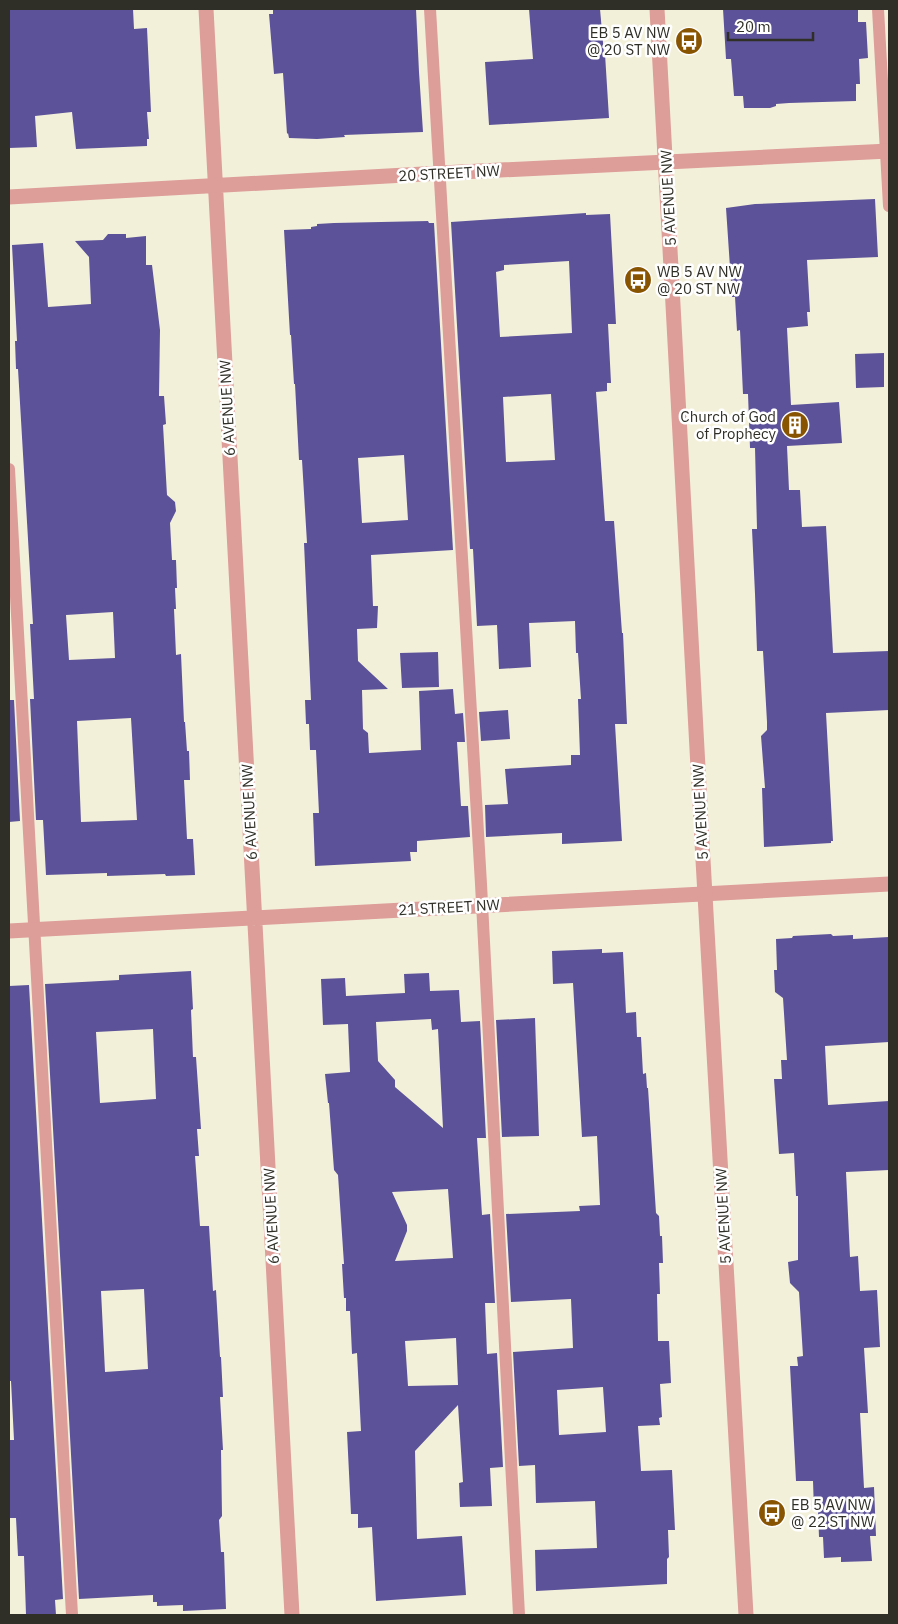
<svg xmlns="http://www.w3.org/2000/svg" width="898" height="1624" font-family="'IBM Plex Sans',sans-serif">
	<rect width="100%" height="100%" fill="#f3f0da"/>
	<!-- building -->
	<path fill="#5c5299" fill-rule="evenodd" d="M9,9H133L134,29L147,28L151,112H147L149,139H147V146L76,149L72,112L35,116L37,147L9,148Z
		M273,9H416L419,72L423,132L344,135L345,137L317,139L289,138L288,133L287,134L283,73L274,74L269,14H273Z
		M529,9H600L604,54H605L609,118L489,125L485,62L533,59Z
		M723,9H858V22H866L868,58L859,59L860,84H856V101L789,103L776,104V106L770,108H744L743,96H734L731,59H726Z
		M875,199L878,257L807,260L810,312H807L808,326L787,328L791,405L839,402L842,443L787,446L789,490H800L802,527L826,526L833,653L889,651V710L826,713L833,841H831V843L764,847L762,788H765L761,736L767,730V722L763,651H757L755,594L752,529H757L755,448H750L748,394H743L740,330L737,331L735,297H732L726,208L755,204Z
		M586,213V215L610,214L616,324H608L611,383H607V391L596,392L605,521H614L622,633H623L627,724H615L622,841L562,844V833L486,837L485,805L508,804L505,769L571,765V755H580L578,699H581L578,653H576L575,621L529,623L531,667L499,669L497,625L477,626L473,549H470L451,222ZM569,261L572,333L500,337L496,272L504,270V265ZM551,394L555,460L506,462L503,397Z
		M428,221L429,223H434L453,550L371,555L373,606H378L377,628L357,629L358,661L388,689L362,690L363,729L368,733L369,753L421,750L419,691L453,689L455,714L463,713L465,742H457L461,806H468L470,837L417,841V852H410L411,861L315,866L313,813H319L316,750H310L309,724H306L305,700H311L304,543H307L302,460H299L295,384H294L291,335H290L284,230L311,229V227L317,226V224L334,223ZM404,455L408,520L362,523L358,458Z
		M108,234H126V238L146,236V265H152L160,330L159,396H164L166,424L163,425L167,495L175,502L176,511L170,523L172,560H176L177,588H175L176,609H174L176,655L181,654L184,722H185L187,751H189L190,780H184L187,839H193L195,875L166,876L165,874L107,876V873L46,875L43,820H36L30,699H34L30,624H33L18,369H16L15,341H17L12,245L43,243L48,307L91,304L89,257L75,241L103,240ZM113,612L115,658L69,660L66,615ZM131,718L137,820L81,822L77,721Z
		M884,353V387L856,388L855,354Z
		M438,652L439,687L402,688L400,653Z
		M9,700H14L20,821L9,822Z
		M508,710L510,739L481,741L479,712Z
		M831,934L833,936L853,935V939L889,937V1042L825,1046L828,1105L889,1101V1170L846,1172L850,1257L858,1256L860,1291L877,1290L880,1347L864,1348L868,1413H860L864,1488L874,1487L876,1536H870L872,1561L841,1562V1557L824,1558L823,1537H819L818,1511H814L813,1481H796L790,1366H798L797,1357L803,1356L799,1292L790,1283L788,1262L798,1260V1196H796L794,1153L779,1154L774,1079H782L781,1060H787L783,998L775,992L774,970H777L776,939L792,938L793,936Z
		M602,949V953L623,952L626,1013L636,1012L637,1037H641L643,1074L646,1073L647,1088H648L656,1213L659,1216L660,1236H662L663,1263H659L660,1294H657L658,1341H669L671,1383L660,1384L662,1417L659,1418L660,1425L638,1426L641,1471L672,1470L675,1530H668L669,1557L667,1559V1584L536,1591L535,1550L597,1548L595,1501L536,1503L535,1465L519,1466L513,1352L573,1348L571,1299L511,1302L506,1214L580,1211L579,1206L600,1205L597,1136L582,1137L573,983L553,984L552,951ZM603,1387L606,1432L559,1435L557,1390Z
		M191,971L193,1009L191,1010L193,1057H196L201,1129H197L199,1156H195L200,1226H209L213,1291L216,1290L220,1357H221L223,1397H220L223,1450H221L222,1516L219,1520L221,1552H224L226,1609L183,1611V1605L157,1606V1602H153V1595L79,1599L45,984L119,980V975ZM153,1029L156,1099L100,1103L96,1032ZM144,1289L148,1369L105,1372L101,1291Z
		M429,973L430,991L459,990L461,1022L480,1021L486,1138H477L482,1215L490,1214L495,1303H485L487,1354L497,1353L503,1467L490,1468L492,1506L460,1507L459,1483L463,1482L458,1405L415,1451L417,1539L462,1536L466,1595L376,1601L372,1527L358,1528V1514H351L347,1432L361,1431L357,1353L352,1354L350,1311H346V1298H344L342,1264H344L338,1175L334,1170L329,1103H328L325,1074L350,1072L348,1024L323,1025L321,979L345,978L346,996L405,993L404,974ZM431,1019L432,1030L438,1029L443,1128L395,1087V1080L378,1061L376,1022ZM448,1189L453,1258L395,1261L407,1231V1225L392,1192ZM456,1338L458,1385L408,1386L405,1341Z
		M29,985L63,1599L55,1600L56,1615H26L24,1556H18L16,1518H9V1440H14L11,1381H9V986Z
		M535,1018L539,1136L502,1137L496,1020Z"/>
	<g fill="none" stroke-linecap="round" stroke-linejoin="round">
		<!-- service -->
		<path stroke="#dd9d99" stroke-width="12" d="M430,9L481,884L519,1615
			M878,9L889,206
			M9,469L72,1615"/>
		<!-- minor -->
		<path stroke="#dd9d99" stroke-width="15" d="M206,9L292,1615
			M9,197L441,173L889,151
			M9,931L889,884"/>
		<!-- tertiary -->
		<path stroke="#dd9d99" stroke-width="15" d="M657,9L703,860L746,1615"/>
	</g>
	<!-- icons -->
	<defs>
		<g id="bus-disc" transform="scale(1.4375)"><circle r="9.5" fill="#895402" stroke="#fff"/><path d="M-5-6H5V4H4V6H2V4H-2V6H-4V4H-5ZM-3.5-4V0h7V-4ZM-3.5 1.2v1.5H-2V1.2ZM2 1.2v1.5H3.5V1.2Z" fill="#fff"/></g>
		<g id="building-disc" transform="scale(1.4375)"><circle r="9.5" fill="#895402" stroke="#fff"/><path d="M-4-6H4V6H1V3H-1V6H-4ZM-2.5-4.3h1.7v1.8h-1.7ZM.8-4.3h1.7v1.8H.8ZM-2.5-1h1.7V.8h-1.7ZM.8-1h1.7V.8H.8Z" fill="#fff"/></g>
	</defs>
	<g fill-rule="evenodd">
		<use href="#bus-disc" x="689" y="41"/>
		<use href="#bus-disc" x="638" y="280"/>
		<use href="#building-disc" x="795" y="425"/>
		<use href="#bus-disc" x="772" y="1513"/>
	</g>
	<g text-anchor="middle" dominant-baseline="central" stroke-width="5" stroke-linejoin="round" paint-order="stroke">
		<!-- poi labels -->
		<g font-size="15" fill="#302f27" stroke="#fff" text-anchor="end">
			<text x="670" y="32">EB 5 AV NW<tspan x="670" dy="17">@ 20 ST NW</tspan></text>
			<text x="657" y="271" text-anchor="start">WB 5 AV NW<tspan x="657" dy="17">@ 20 ST NW</tspan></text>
			<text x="776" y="416">Church of God<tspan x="776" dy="17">of Prophecy</tspan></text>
			<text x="791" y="1504" text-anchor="start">EB 5 AV NW<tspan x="791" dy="17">@ 22 ST NW</tspan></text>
		</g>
		<!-- street labels -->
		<g font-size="15" fill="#302f27" stroke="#fff">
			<text transform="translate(449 173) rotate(-3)">20 STREET NW</text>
			<text transform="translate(668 198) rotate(-93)">5 AVENUE NW</text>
			<text transform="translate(227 408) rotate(-93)">6 AVENUE NW</text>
			<text transform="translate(249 812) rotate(-93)">6 AVENUE NW</text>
			<text transform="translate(700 812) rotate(-93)">5 AVENUE NW</text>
			<text transform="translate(449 907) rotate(-3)">21 STREET NW</text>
			<text transform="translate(271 1216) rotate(-93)">6 AVENUE NW</text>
			<text transform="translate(723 1216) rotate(-93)">5 AVENUE NW</text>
		</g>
	</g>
	<!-- border -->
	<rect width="898" height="1624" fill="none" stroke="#302f27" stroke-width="20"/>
	<!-- scale -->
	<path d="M728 32v8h85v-8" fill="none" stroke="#302f27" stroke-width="2.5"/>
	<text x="736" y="32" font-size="15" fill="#302f27" stroke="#ffffff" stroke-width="4" paint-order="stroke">20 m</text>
</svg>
